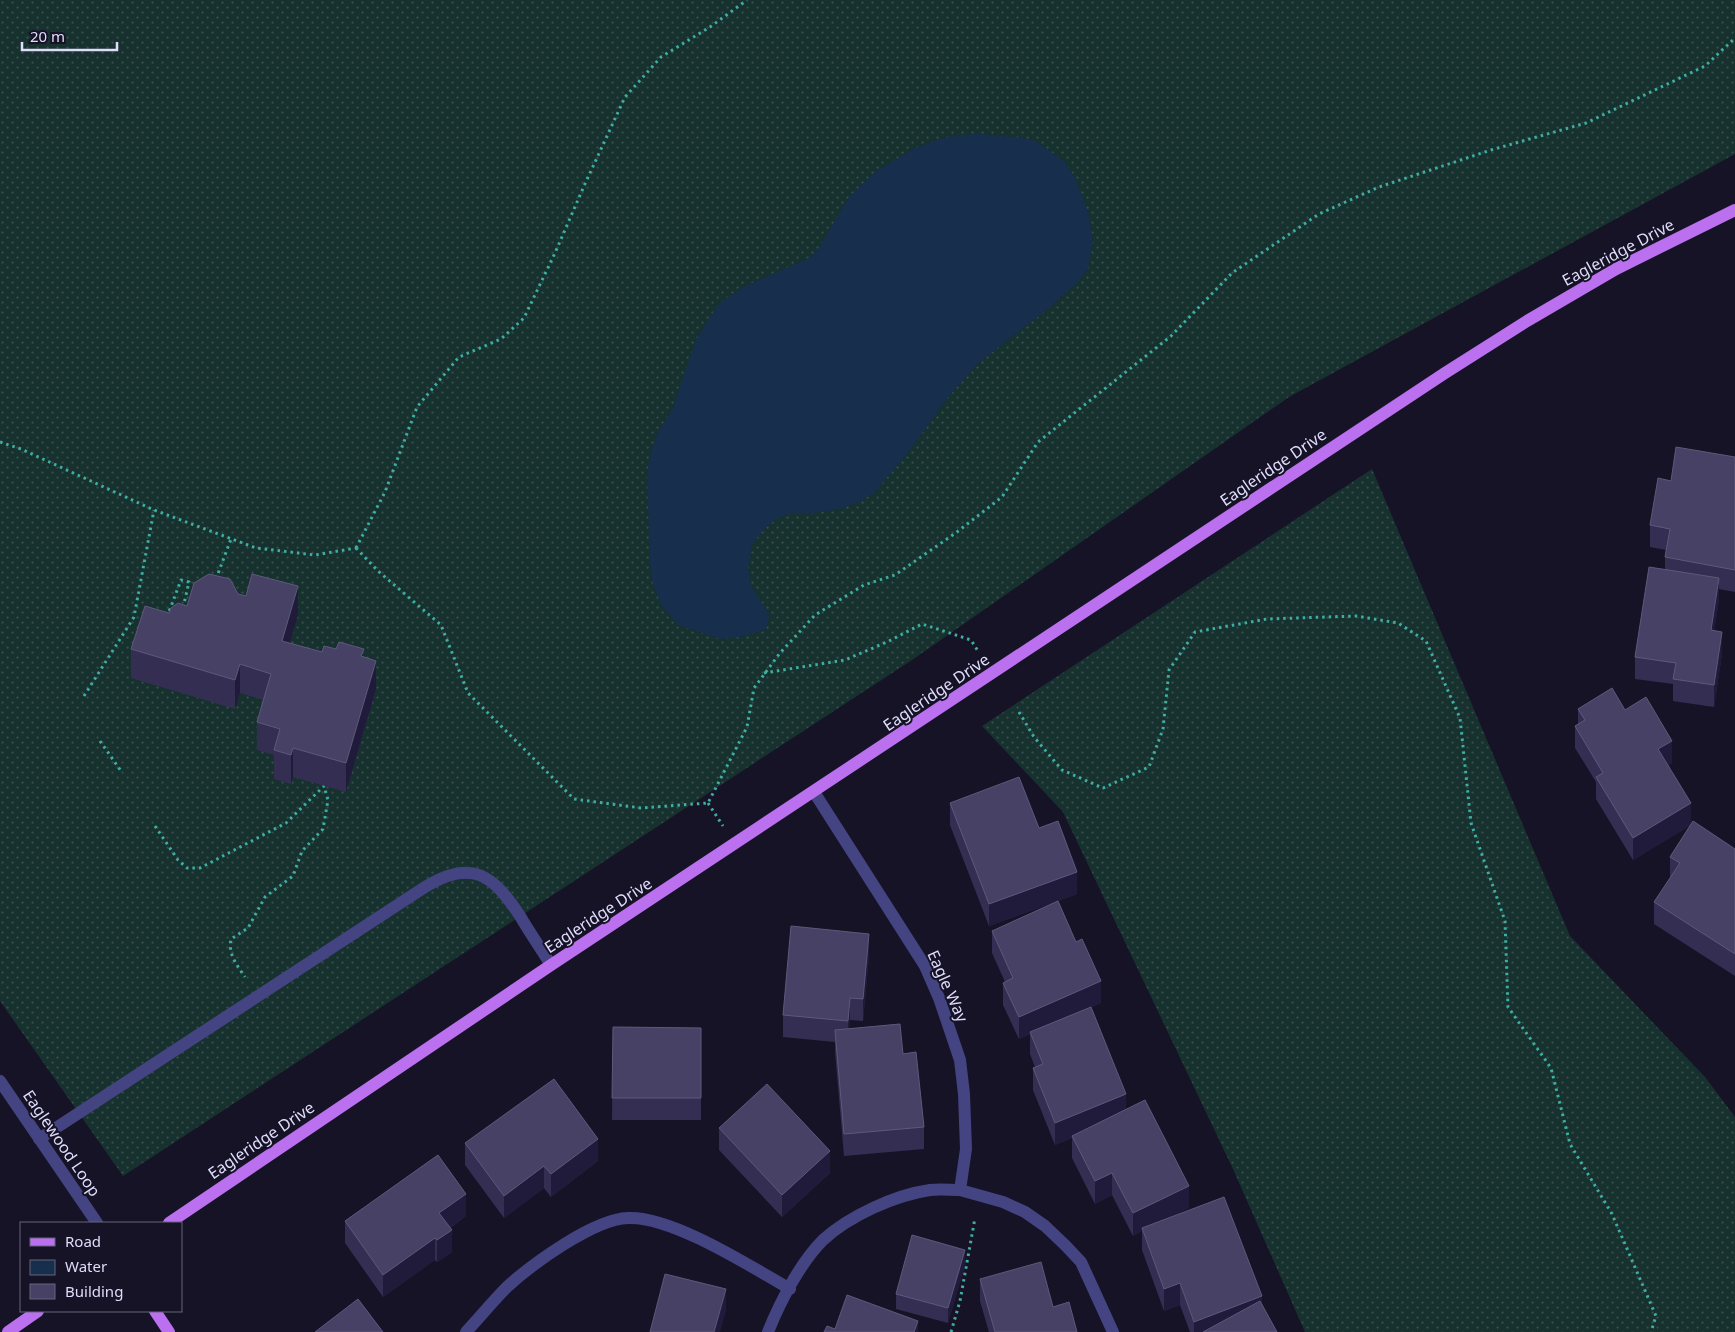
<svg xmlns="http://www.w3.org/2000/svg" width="1735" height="1332" font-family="'Noto Sans',sans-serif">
	<defs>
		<pattern id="grass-dots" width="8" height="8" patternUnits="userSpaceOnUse" patternTransform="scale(1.25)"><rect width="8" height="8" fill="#17312f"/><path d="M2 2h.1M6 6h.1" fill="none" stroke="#384e4e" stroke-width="1.8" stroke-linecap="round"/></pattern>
	</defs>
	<rect width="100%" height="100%" fill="#161327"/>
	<!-- grass -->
	<path fill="url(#grass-dots)" d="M0,0H1735V154L1289,397L912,660L123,1176L0,1001Z
		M1372,469L1570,936L1705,1077L1735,1117V1332H1305L1233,1169L1063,812L982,726Z"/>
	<!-- water -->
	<path fill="#172e4c" d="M981,134L1023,138L1036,141L1065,162L1076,179L1089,215L1093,242L1088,268L1079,281L1048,309L978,363L949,396L910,450L874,493L859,502L839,509L808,514H788L776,519L764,529L752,545L748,569L751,585L769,614L768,623L765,630L740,637L721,639L678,625L662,606L653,585L650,565L647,473L652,448L660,428L672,410L696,340L717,306L728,297L745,286L811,257L819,247L849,197L875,172L913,149L939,139L960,135Z"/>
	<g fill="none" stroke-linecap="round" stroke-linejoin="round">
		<!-- path -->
		<path stroke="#3eaea2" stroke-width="3" stroke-dasharray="2.5 4" stroke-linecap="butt" d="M0,442L21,449L154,510L256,548L315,555L356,548
			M356,548L378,571L441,625L468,693L574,799L641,808L708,803L747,727L754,688L780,653L815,615L864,585L895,575L957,532L1002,497L1038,442L1171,336L1232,273L1319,214L1379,187L1491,150L1586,123L1705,66L1735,38
			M356,548L385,492L417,407L459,357L501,339L524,318L555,253L584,186L625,97L661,57L710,27L747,0
			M216,579L231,539
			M167,617L181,580L189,582L183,608
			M764,673L845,660L887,642L922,624L971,640L978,651
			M84,696L134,617L154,510
			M1019,712L1034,737L1062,770L1103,788L1149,767L1163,729L1169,670L1195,632L1267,619L1356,616L1398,623L1426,641L1460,718L1471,823L1505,921L1508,1007L1551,1068L1570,1144L1612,1214L1656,1316L1651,1332
			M100,741L121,771
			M708,803L723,826
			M155,826L178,860L187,868H200L286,823L324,786L328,800L323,829L302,851L293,876L265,897L248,928L231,939C228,955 237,965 245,977
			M951,1332L960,1301L975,1218"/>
		<!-- minor -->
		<path stroke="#434481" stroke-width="12" d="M814,792L925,966L939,998L960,1060L964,1094L966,1149L960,1190L1003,1202L1025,1212L1045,1226L1066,1246L1081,1262L1113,1332
			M0,1081L97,1223
			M39,1139L425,887C472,858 493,875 520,916C530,933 541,949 551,965
			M466,1332C480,1317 493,1301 507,1287C532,1264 594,1219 628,1218C672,1216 750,1266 790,1289
			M768,1332C780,1302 800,1263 823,1240C849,1216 895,1195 930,1190C940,1189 950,1190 960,1190"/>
		<!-- major -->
		<path stroke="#ba70ef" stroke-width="12" d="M169,1223L551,965L1445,373L1527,321L1616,269L1735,210
			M155,1311L169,1332
			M8,1332L38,1311"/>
	</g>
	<!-- wall -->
	<path fill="#342e53" d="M1735,457V592L1719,589V600L1714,630L1722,654L1714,707L1673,701V684L1635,679V657L1665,570V557L1666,550L1650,547V525L1671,481Z
		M238,594L298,615L290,643L322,652L364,657L376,689L346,792L293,777L291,784L274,779V755L257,750V722L263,700L240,693L235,709L131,678V649L169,613L187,606Z
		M1578,709L1625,710L1672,763L1668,765L1691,825L1735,849V976L1654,924V902L1670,878V857L1691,825L1633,860L1596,799V782L1575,748V726L1578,724Z
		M950,803L1039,828L1077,894L989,926L950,825Z
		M992,931L1101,1003L1086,1009L1126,1109L1189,1208L1166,1219L1262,1304L1277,1332H1190L1180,1305L1164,1311L1142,1250V1231L1133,1236L1112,1195L1095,1204L1072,1158V1138L1055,1145L1033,1090V1068L1035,1067L1030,1054V1034L1019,1039L1003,1005V983L1005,982L992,953Z
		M869,956L863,1021L850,1020L849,1029L903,1054L924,1127V1149L844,1156L835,1052V1042L783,1037V1015Z
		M613,1027L701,1028V1120H612Z
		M719,1128L830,1173L782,1217L719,1150Z
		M465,1143L598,1161L551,1197L544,1188L504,1218L465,1165Z
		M466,1216L450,1228L452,1252L437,1262L435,1260L383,1297L345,1243V1221Z
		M965,1265L948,1323L896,1309V1294Z
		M980,1279L1053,1307L1077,1332H989L980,1301Z"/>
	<!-- shaded-wall -->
	<path fill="#201b3a" d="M1719,578V600L1711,652V630Z
		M298,586V615L282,670V641Z
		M1722,632V654L1714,707V685Z
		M376,661V689L346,792V763Z
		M240,664V693L235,709V680Z
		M1672,741V763L1658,771V749Z
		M293,748V777L291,784V755Z
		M1691,803V825L1633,860V838Z
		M1077,872V894L989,926V904Z
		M869,934V956L863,1021V999Z
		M1101,981V1003L1031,1034L1030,1032V1034L1019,1039V1017Z
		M850,998V1020L848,1043V1021Z
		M1126,1094V1116L1072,1136V1138L1055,1145V1123Z
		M598,1139V1161L551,1197V1174Z
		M830,1151V1173L782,1217V1195Z
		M544,1166V1188L504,1218V1196Z
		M1112,1173V1195L1095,1204V1181Z
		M1189,1186V1208L1143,1231L1142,1228V1231L1133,1236V1213Z
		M466,1194V1216L439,1235V1213Z
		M452,1230V1252L437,1262V1240Z
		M435,1238V1260L383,1297V1275Z
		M965,1250V1265L948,1323V1308Z
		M1180,1283V1305L1164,1311V1289Z
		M726,1289V1311L720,1332H714Z
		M1262,1296V1318L1226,1332H1194V1322Z
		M918,1321V1332H914Z"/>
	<!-- building -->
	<path fill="#464165" stroke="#5e597c" d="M1676,447L1735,457V570L1665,557L1670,529L1650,525L1658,478L1671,481Z
		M1649,567L1719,578L1711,630L1722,632L1714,685L1673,679L1676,663L1635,657Z
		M209,574L230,579L238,594L246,596L252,574L298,586L282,641L322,652L324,646L336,649L339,642L364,649L361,656L376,661L346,763L293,748L291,755L274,750L280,729L257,722L271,674L240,664L235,680L131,649L145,606L169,613L171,608L178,603L187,606L194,583Z
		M1612,688L1625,710L1646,697L1672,741L1658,749L1691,803L1633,838L1596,777L1603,773L1575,726L1585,720L1578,709Z
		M1019,777L1039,828L1058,821L1077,872L989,904L950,803Z
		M1693,821L1735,849V954L1654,902L1680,863L1670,857Z
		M1058,901L1076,942L1082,939L1101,981L1019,1017L1003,983L1013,978L992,931Z
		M791,926L869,934L863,999L850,998L848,1021L783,1015Z
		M1091,1007L1126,1094L1055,1123L1033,1068L1043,1064L1030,1032Z
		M900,1024L903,1054L916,1052L924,1127L844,1134L835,1030Z
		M613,1027L701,1028V1098H612Z
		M554,1079L598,1139L551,1174L544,1166L504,1196L465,1143Z
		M767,1084L830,1151L782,1195L719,1128Z
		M1145,1100L1189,1186L1133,1213L1112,1173L1095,1181L1072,1136Z
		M438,1155L466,1194L439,1213L452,1230L437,1240L435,1238L383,1275L345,1221Z
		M1224,1197L1262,1296L1194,1322L1180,1283L1164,1289L1142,1228Z
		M912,1235L965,1250L948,1308L896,1294Z
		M1041,1262L1053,1307L1069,1302L1077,1332H995L980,1279Z
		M665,1274L726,1289L714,1332H650Z
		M847,1295L918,1321L914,1332H824L827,1326L835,1329Z
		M358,1299L383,1332H315Z
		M1260,1301L1277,1332H1203Z"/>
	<g text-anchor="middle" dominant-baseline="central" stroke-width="4" stroke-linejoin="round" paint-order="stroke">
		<!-- street labels -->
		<g font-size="16" fill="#dfddfb" stroke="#161327">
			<text transform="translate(1618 252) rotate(-28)">Eagleridge Drive</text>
			<text transform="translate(1273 467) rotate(-34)">Eagleridge Drive</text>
			<text transform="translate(936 692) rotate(-34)">Eagleridge Drive</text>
			<text transform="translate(598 915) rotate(-33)">Eagleridge Drive</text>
			<text transform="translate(948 986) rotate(66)">Eagle Way</text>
			<text transform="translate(261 1140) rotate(-34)">Eagleridge Drive</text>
			<text transform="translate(62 1143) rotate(56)">Eaglewood Loop</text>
		</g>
	</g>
	<!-- legend -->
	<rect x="20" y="1222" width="162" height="90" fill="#161327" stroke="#66647c"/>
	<rect x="30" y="1238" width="25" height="8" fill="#ba70ef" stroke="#66647c"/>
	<text x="65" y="1247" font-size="15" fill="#dfddfb">Road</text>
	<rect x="30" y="1260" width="25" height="15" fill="#172e4c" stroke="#66647c"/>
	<text x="65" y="1272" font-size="15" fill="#dfddfb">Water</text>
	<rect x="30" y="1284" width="25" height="15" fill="#464165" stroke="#66647c"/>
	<text x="65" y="1297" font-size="15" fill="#dfddfb">Building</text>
	<!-- scale -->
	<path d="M22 42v8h95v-8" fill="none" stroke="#dfddfb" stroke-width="2.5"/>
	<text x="30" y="42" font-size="15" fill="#dfddfb" stroke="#161327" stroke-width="4" paint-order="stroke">20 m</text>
</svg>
